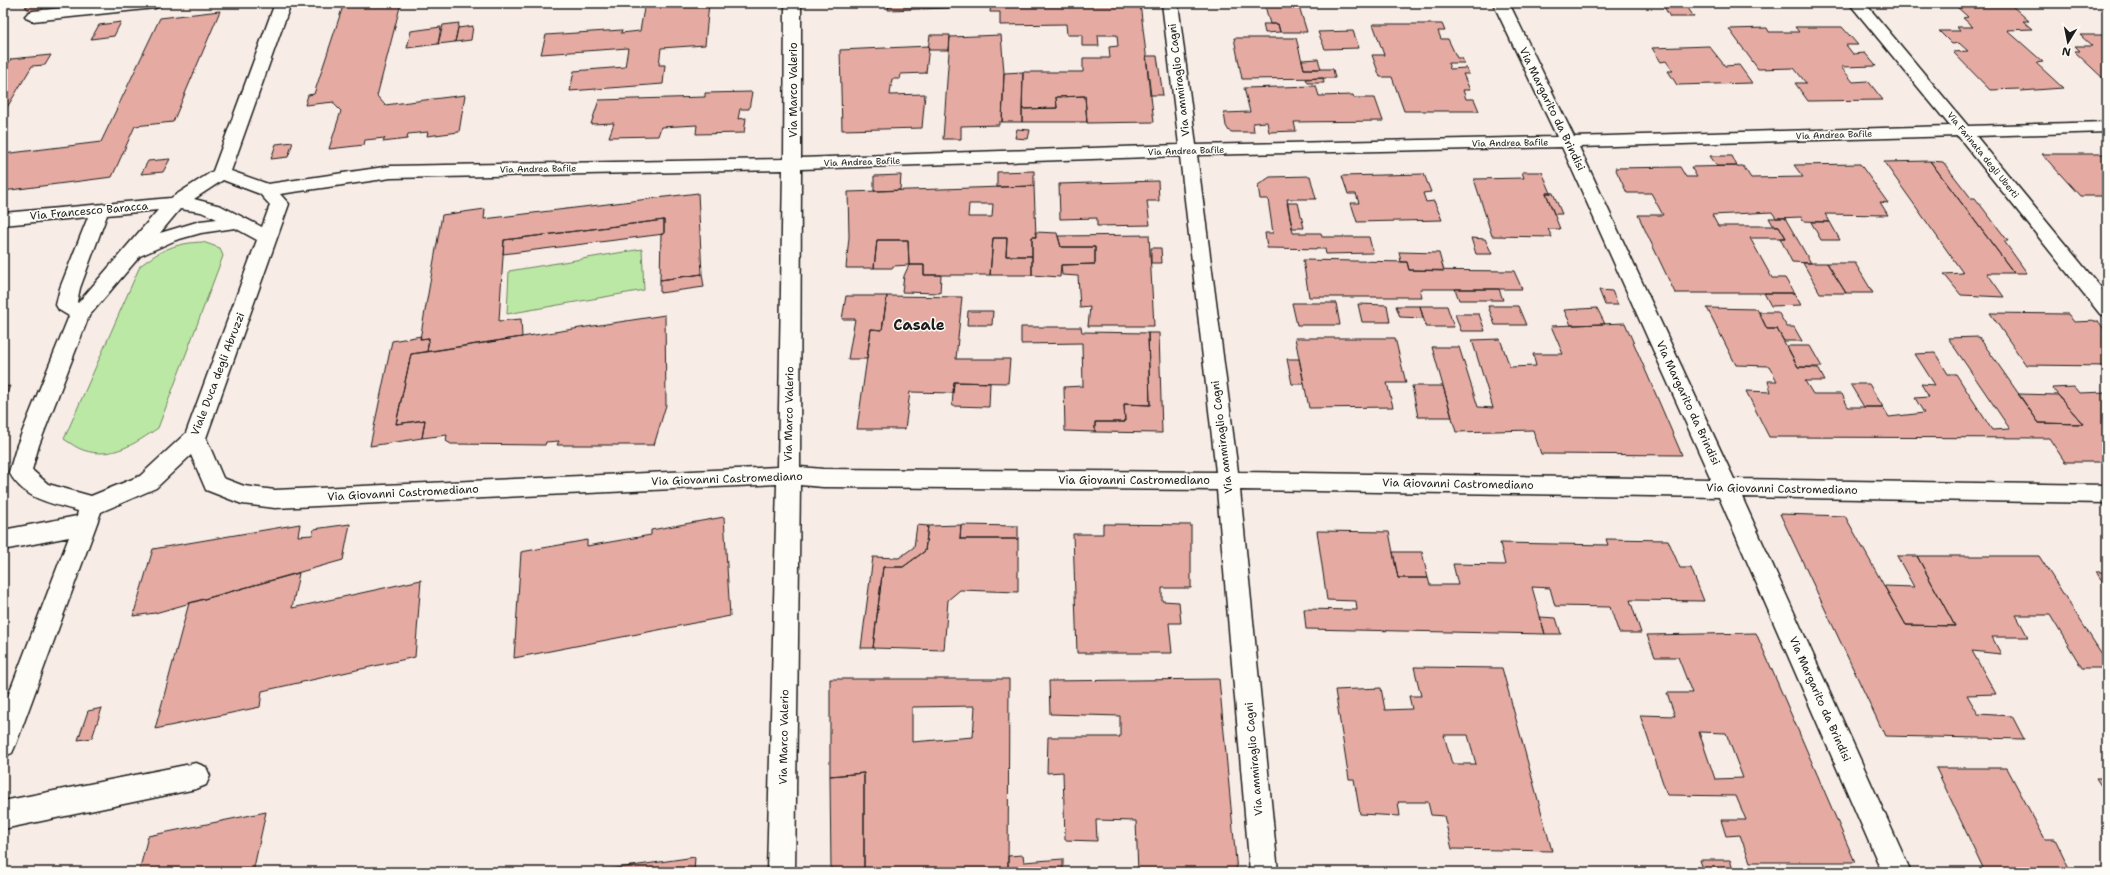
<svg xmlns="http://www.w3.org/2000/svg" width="2110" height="875" font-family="'Shantell Sans',sans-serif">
	<rect width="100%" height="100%" fill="#f8ece6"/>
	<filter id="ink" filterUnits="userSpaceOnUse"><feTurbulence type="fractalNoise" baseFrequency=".025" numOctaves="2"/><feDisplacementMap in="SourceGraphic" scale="8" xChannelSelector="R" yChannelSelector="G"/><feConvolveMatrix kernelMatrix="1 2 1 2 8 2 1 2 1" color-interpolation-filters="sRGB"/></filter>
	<g filter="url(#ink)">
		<!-- green -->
		<path fill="#bce8a5" stroke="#6c8260" d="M203,242L220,248L223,256L158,428C136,443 112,460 83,450C77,448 70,443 64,439L140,266C162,249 176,243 203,242Z
			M642,249L644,290L507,314L509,271Z"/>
		<!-- building -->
		<path fill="#e5aba2" stroke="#1c1c1c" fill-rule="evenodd" d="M35,3L44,6L42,9L34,13L25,7Z
			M344,3H401L377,96L385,105L465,95L459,132L427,136L428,132L408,134L407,139L383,142L385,138L365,140L364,145L329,149L341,111L334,104V102L305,105L308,95L314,94Z
			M645,3H709L705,45L661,48L659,65H665L663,84L570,91L574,71L625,67L628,48L541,54L546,35L622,30L621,33L640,31Z
			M889,3H950L949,8L888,10Z
			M991,3H1140L1154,122L1087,123L1085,96L1056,97L1057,108L1022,109L1023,72H1083V58H1110L1109,47L1118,46L1117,35H1098L1099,46H1082V35H1067L1066,24L1000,25V12H990Z
			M1254,3H1298L1307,32H1280L1278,24H1270L1265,6L1255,7Z
			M1923,3H1984L1986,5L2010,4L2029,21H2023L2032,29L2007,30L2043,62L2036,63L2063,88L2021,91L2019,89L1990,90L1953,52L1968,51L1959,43L1952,44L1939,31H1960L1957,27H1973L1963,18L1968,17L1956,6H1937L1934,3Z
			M1663,5H1686L1694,17H1670Z
			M220,11L173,122L135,126L112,177L3,191V154L101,142L160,18Z
			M121,22L114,36L91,39L99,25Z
			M459,23L455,42L438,44L443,25Z
			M1263,24H1278L1280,32L1265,33Z
			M1373,24H1442L1445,31H1438L1441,39H1448L1457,58H1462L1464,63H1448L1450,69L1466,68L1469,74H1463L1470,90H1463L1466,99H1474L1479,111H1404L1392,77H1380L1372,55H1384Z
			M473,26L471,40L455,42L458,28Z
			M441,27L438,44L407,48L411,31Z
			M1795,27H1842L1858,45H1846L1853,54L1865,53L1876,66L1841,67L1853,82L1868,81L1883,100L1808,101L1795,83H1806L1794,68L1758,69L1729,29L1767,28L1769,32H1799Z
			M1353,31L1359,48L1325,49L1318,32Z
			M930,35H950L949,50H928Z
			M1001,35L1004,73L1002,122H999V125L961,126V139H943L950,37Z
			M2080,35H2107V82L2074,51H2080L2075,46H2092Z
			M1234,38H1296L1304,69H1333L1335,78L1242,79Z
			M929,46L926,73L901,74L900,79H892L890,95L925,94L922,128L842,130L840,50Z
			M1709,46L1725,66L1739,65L1752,83L1677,85L1668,71H1673L1666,61L1661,62L1652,48Z
			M51,55L45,65L32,66L3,114V72L11,59Z
			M1146,56H1157L1163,95H1150Z
			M1318,59L1321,69H1304L1302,60Z
			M1023,72L1022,122H1002L1004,73Z
			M1323,78L1324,83H1308L1306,79Z
			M1316,86L1319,96L1353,95L1354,98H1375L1383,121L1294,122L1296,131L1269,132L1267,122L1253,123L1254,132H1232L1229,131L1226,126L1224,113L1250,112L1244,88Z
			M752,92L749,109H740L738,119L746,118L744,133L696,134L697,125L661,127L658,136L609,137L614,123L591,124L599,100L705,97V93Z
			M1085,96L1087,122H1022V109L1057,108L1056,97Z
			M1017,129L1030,130L1028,139L1015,138Z
			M293,142L288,157L271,159L276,144Z
			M2042,154H2107V196H2080Z
			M1710,156H1732L1737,166H1717Z
			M170,159L163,172L141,174L148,161Z
			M1930,161L1943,162L1971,198H1975L2008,241H2004L2027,273H2014Z
			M1930,161L2014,273H1987L2004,297L1961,295L1944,274L1963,273L1884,162Z
			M1860,164L1888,203L1880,202L1888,215L1825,214L1830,222L1803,221L1801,217L1776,218L1772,212L1712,215L1718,226H1779L1786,238H1750L1772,278H1785L1794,293H1675L1638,215H1663L1651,193H1627L1615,168L1680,167L1686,177H1697L1691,167L1743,166L1751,178L1803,177L1794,165Z
			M1034,171V186L997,187V172Z
			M1522,172H1542L1551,193H1546L1560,229H1548L1552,237L1492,236L1474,179L1524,178Z
			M1424,174L1431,192L1423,193L1426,202L1434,201L1442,220L1357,222L1351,203H1359L1356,194H1348L1342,176Z
			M901,175L900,190L874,191V176Z
			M1310,176L1316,199H1287L1293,233H1321L1322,237H1369L1373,253L1326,254L1325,249L1267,248L1265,233H1273L1268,199H1260L1258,185L1270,177Z
			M1158,181L1159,201H1147L1150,225L1097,226V218L1060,219L1059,184Z
			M1034,186L1036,237H1032V256H1006L1007,238H993L990,275H924V265H909L908,240H877L874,268H846L849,237L848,192ZM969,204H993L992,217H968Z
			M698,193L702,274L660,280L661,234H664V220L504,240L499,321L521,319L522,337L427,352L429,338L420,339L442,215L485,209L484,219Z
			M1546,193H1553L1562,214H1554Z
			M1287,203H1298L1304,228H1292Z
			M1769,218H1785L1811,263L1792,262L1780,238H1786L1779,226L1773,225Z
			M664,220V234L503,254L504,240Z
			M1811,222H1830L1840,240H1821Z
			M1035,232L1057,233L1061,247H1095V264L1061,265L1060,277L1032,275V237H1036Z
			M1149,235L1154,326H1088L1090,307L1080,308L1078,276L1062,275L1061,265L1095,264V247H1061L1058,236Z
			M993,238H1007L1006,256H1032V275H990Z
			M1471,238L1485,239L1492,254H1476Z
			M877,240H908L909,265L893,266V268H874Z
			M1151,248H1161L1162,263H1151Z
			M1399,252L1439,253L1444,271L1409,270L1407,262H1401Z
			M1303,260L1407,262L1409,270L1514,271L1522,289H1420L1422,297H1309Z
			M1803,263H1827L1846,293H1820Z
			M1827,263H1855L1873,293H1846Z
			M909,265H924V275H941L940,293L902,292L904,276Z
			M702,274L704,287L660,293V280Z
			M1455,289H1499L1503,300H1459Z
			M1599,290L1612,291L1618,305H1605Z
			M1764,293H1794L1801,305L1771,306Z
			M846,296H887L882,330L871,329L867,359H848L855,319H842Z
			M887,296L962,297L956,359H1010L1008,383L954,382L953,393L910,392L905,429H857L871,329L882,330Z
			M1292,303H1336L1340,325H1297Z
			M1358,304L1387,305L1390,322H1362Z
			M1396,306H1420L1423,318L1400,317Z
			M1420,306H1447L1454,327H1426Z
			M1488,306H1518L1526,325H1495Z
			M1597,308L1605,324L1571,325L1564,310Z
			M1707,308L1757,309L1767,329H1777L1798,367L1818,368L1825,381H1805L1813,394H1842L1848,407H1883L1889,417L1924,413L1915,398L1929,397L1921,384L1935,385L1915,354L1935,353L1948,374H1956L1992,430L2010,429L1948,338L1979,337L2039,423L2083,424L2052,388L2074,387L2079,393L2107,392V462H2065L2049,438L1769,437L1746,391L1771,392L1768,381H1777L1769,366L1736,365Z
			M968,311H993L992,325H967Z
			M1759,312H1778L1787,327H1794L1802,341H1784L1777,329H1767Z
			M1990,313L2068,314L2074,322L2098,321L2107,333V366L2026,365Z
			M1455,314H1479L1485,331H1461Z
			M665,315L666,405L654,445H557L559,441L546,442L545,445L451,444L446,441L447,435L422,438L425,420L396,424L411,354Z
			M1625,323L1682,455L1541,454L1533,430L1456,432L1432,347H1459L1478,407L1493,408L1472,340L1500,339L1510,367L1536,366L1533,354H1563L1551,326Z
			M1021,327H1081L1082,332L1148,333L1150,405L1124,404L1125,422H1095V432L1065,431L1064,387L1083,386L1082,343L1021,344Z
			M1148,333H1159L1162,433L1095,432V422H1125L1124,404L1150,405Z
			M421,336L420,339L429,338L427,352L411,354L396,424L425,420L422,438L370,446L392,341Z
			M1295,338H1395L1406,383H1387L1393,407L1309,408Z
			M1787,346H1810L1822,367H1798Z
			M1287,359H1299L1304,384H1292Z
			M954,382L990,383L989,407L952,406Z
			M1850,384H1869L1883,407H1864Z
			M10,386L3,401V387Z
			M1412,386H1443L1452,417H1418Z
			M2018,394L2058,395L2083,424L2039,423Z
			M1780,514L1845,516L1906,625L1955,626L1917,556H2039L2107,662V668H2082L2050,615H2016L2028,637H1992L2001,654L1972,651L1996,694L1967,695L1978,714L2012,716L2024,739L1885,736Z
			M724,517L730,616L514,658L521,552L587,540V546L651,535V530Z
			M300,524L298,536L312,535L314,529L350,524L343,560L155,613L133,616L153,549Z
			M1103,524L1191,525V588H1162V601L1179,602L1181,623H1169L1172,653H1077L1073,534H1103Z
			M917,525L928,526L925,551L903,567H883L873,648H861L873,557L899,558L914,547Z
			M961,525L960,539H1018V592L960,590L948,600L944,650L873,648L883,567H903L925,551L928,526Z
			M961,525L1018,526V539H960Z
			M1317,531L1389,532L1398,578H1428L1430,585H1458L1453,564L1505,565L1500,543L1608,545L1606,539L1668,540L1680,568H1691L1704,601L1630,600L1641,633H1619L1610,607L1555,606L1550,588L1532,587L1545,634L1306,629L1304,609L1357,610L1356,601L1327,600Z
			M1393,552H1422L1428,578H1398Z
			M1897,556H1917L1955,626L1906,625L1884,586L1914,587Z
			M2096,572H2107V588Z
			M299,573L292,608L421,580L415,657L262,691L260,707L155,729L189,603Z
			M1540,617L1556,618L1561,634H1545Z
			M1756,633L1855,862H1750L1740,835L1726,836L1721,820H1746L1736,796L1667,795L1640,715L1675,716L1667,693H1692L1678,657H1655L1647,635ZM1699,732L1726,733L1743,778L1715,779Z
			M1414,667L1502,668L1552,851L1452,849L1444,816L1431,815L1428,802H1398L1400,816L1360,814L1354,779H1349L1335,690L1381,688L1385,710L1412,709L1409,696H1421ZM1444,735H1468L1476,764H1452Z
			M830,679H1009L1008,872H864V773L830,776ZM975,706L973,737L912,742V707Z
			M1219,679L1237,872H1138L1136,821L1096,820L1097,841L1065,840L1063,772L1047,773L1048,737H1120V716L1050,714L1049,681Z
			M102,708L92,738L78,740L88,711Z
			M1936,768H2007L2045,839H2055L2071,872H1985Z
			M864,773V872H831L830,776Z
			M2096,778H2107V795Z
			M266,812L253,872H139L148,836Z
			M1023,855L1024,862L1063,859V870L1099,869V872H1008V856Z
			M695,857L694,872H590Z
			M1700,860H1730L1734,872H1704Z"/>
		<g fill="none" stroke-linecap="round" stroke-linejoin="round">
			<!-- minor casing -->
			<g stroke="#1c1c1c" stroke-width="3">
				<path id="minor" d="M112,3H163L160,6L155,8L33,21L28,19L25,16L28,13L33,11Z
					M275,3H291L231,171L268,184L391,166L784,159L785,3H801V158L1179,145L1162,3H1178L1196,145L1557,137L1493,3H1509L1574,137L1950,126L1849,3H1865L1968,126L2107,122V132L1976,136L2107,295V316L2100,314L1958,136L1579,147L1734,479L2107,485V503L1742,497L1911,872H1882L1719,497L1240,490L1278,872H1250L1217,490L823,487L800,485L795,872H767L777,484L275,508L242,504L206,490L191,455L156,488L101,512L16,744L12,753L3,757V709L69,537L3,550V530L77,516L78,511C51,503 24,500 9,472L17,445L69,316L59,310L56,305L60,288L88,217L3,225V213L171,198L213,171ZM1562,147L1711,479L1238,472L1197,155ZM1180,156L1216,472L823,469L800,467L801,169ZM783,170L778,467L275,490L244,486L223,478L206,438L289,204L280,194L391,178ZM223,180L260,194L270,205L262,227L221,206L194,199ZM180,209L201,212L217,219L200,221L160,233ZM158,210L78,303L77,302L80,288L107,215ZM235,228L257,240L186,433L140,476L91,496L48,484L32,470L39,445L89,316L140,256L176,240L201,233Z
					M196,763L206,767L210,776L206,785L196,789L3,829V801Z"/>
			</g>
			<!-- minor -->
			<use href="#minor" fill="#fdfcf7" fill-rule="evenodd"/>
		</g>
	</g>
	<g text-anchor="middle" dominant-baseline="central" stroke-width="3" stroke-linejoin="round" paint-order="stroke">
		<!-- far-street labels -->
		<g font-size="9" fill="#1c1c1c" stroke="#fdfcf7">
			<text transform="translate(1834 135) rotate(-2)">Via Andrea Bafile</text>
			<text transform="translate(1510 143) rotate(-1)">Via Andrea Bafile</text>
			<text transform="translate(1186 151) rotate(-2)">Via Andrea Bafile</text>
			<text transform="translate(1983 155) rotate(51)">Via Farinata degli Uberti</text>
			<text transform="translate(862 162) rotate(-2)">Via Andrea Bafile</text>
			<text transform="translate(538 169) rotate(-1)">Via Andrea Bafile</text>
		</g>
		<!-- street labels -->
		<g font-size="11" fill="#1c1c1c" stroke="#fdfcf7">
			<text transform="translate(1179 80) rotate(-97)">Via ammiraglio Cagni</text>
			<text transform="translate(793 90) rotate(-90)">Via Marco Valerio</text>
			<text transform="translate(1552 109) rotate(64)">Via Margarito da Brindisi</text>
			<text transform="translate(89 211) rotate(-5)">Via Francesco Baracca</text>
			<text transform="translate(218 374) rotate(-69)">Viale Duca degli Abruzzi</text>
			<text transform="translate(1688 403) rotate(65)">Via Margarito da Brindisi</text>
			<text transform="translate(789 414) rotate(-89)">Via Marco Valerio</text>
			<text transform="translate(1222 437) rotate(-97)">Via ammiraglio Cagni</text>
			<text transform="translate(727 479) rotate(-2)">Via Giovanni Castromediano</text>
			<text x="1134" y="480">Via Giovanni Castromediano</text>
			<text transform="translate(1458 484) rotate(1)">Via Giovanni Castromediano</text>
			<text transform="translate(1782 489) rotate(1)">Via Giovanni Castromediano</text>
			<text transform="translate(403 493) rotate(-3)">Via Giovanni Castromediano</text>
			<text transform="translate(1820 699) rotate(66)">Via Margarito da Brindisi</text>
			<text transform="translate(784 737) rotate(-89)">Via Marco Valerio</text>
			<text transform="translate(1254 759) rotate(-95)">Via ammiraglio Cagni</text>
		</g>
		<!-- district labels -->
		<g font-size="15" font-weight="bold" fill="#1c1c1c" stroke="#fdfcf7">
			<text x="919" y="325">Casale</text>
		</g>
	</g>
	<!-- margin -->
	<rect width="2110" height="875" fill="none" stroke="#fdfcf7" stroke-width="16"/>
	<rect x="8" y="8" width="2094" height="859" fill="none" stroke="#1c1c1c" stroke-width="1.5" filter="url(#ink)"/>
	<!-- north arrow -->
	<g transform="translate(2068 42) rotate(190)" stroke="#fdfcf7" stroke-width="3" paint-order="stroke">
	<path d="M0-3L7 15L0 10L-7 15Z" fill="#1c1c1c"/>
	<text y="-6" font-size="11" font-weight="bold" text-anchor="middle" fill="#1c1c1c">N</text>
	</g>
</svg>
